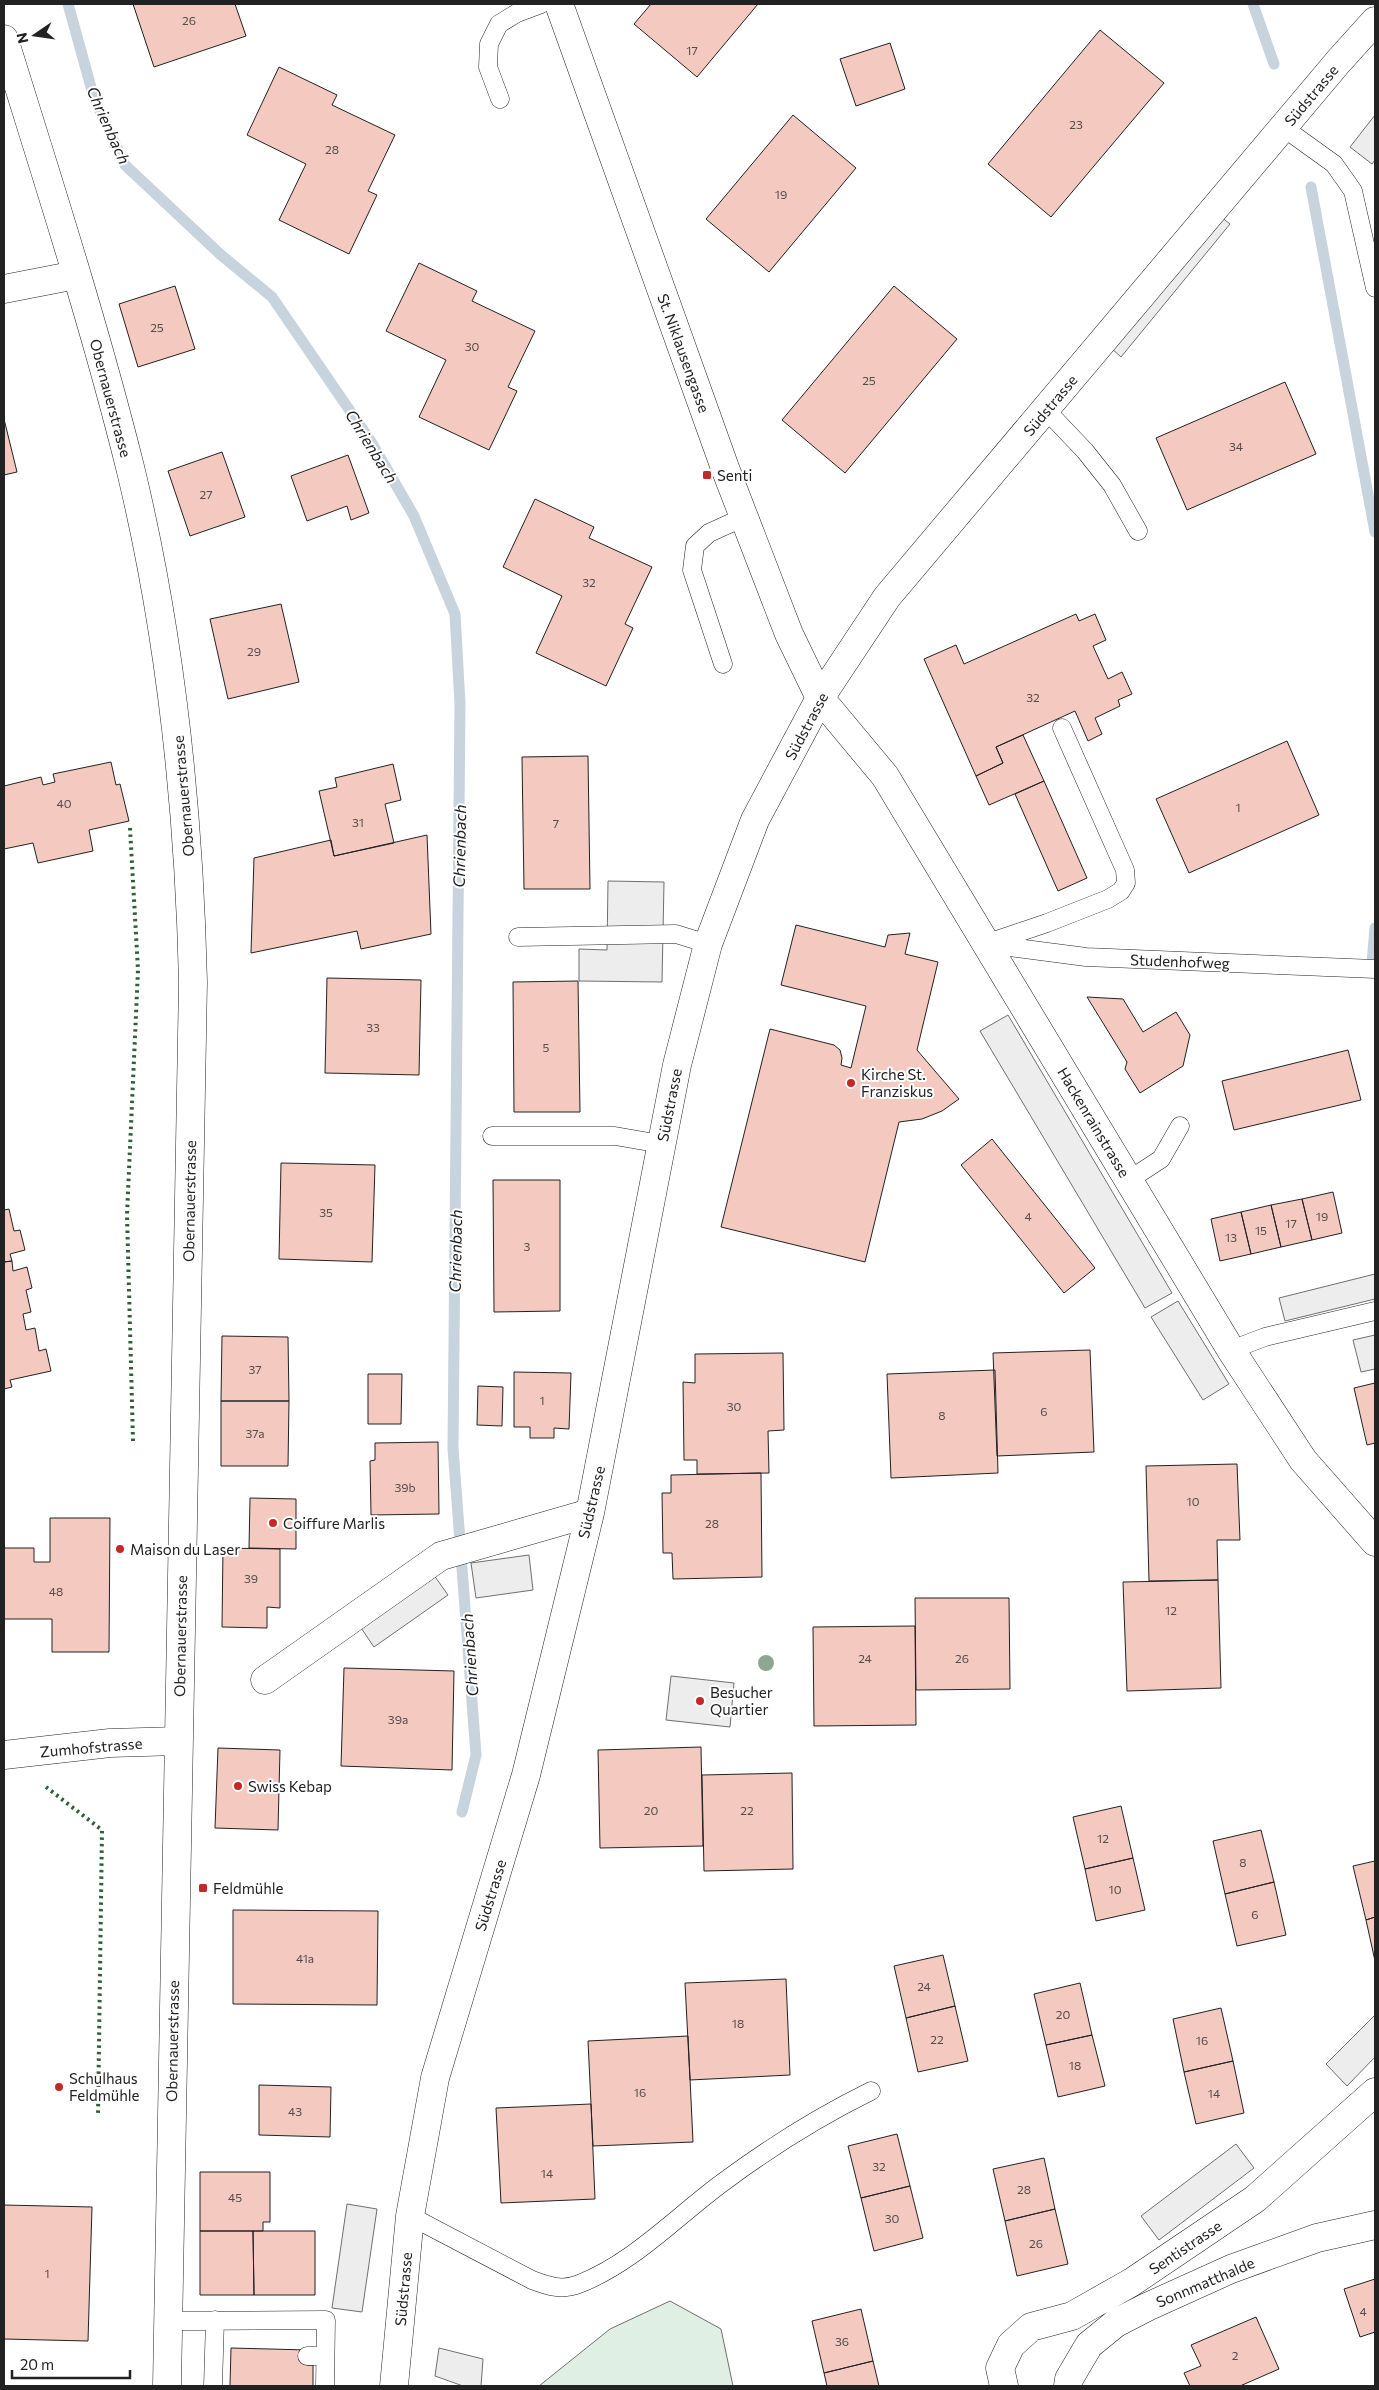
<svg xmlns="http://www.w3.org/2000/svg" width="1379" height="2390" font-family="Commissioner,sans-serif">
	<rect width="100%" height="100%" fill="#fff"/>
	<!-- green -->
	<path fill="#e0efe3" stroke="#6f6f6f" d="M670,2301L721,2329L733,2386H539L610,2329Z"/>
	<!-- parking -->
	<path fill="#ededed" stroke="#6f6f6f" d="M1375,115V160L1372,164L1350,147Z
		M1220,216L1230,224L1121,357L1111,348Z
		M608,881L664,882L662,982L579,981V949L607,950Z
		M1008,1015L1172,1293L1145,1308L980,1031Z
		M1375,1274V1299L1285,1321L1279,1298Z
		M1178,1301L1229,1384L1203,1400L1151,1317Z
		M1375,1335V1369L1361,1372L1353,1340Z
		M529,1555L533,1590L476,1598L471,1563Z
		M431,1571L448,1595L374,1647L357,1622Z
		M671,1676L734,1683L730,1727L666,1720Z
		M1375,2015V2057L1347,2086L1326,2064Z
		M1236,2144L1254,2168L1159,2240L1141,2216Z
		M347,2204L377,2209L362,2312L332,2308Z
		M439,2348L483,2359L481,2386H463L435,2376Z"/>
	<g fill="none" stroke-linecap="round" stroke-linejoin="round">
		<!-- stream -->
		<path stroke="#c7d3dd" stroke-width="11" d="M68,4L94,98L125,165L221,255L272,297L370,440L414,516L455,614L460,704L453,1448L476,1755L462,1812
			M1253,4L1274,64
			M1311,187L1375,532
			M1372,963L1375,928"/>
	</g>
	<!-- building -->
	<path fill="#f3c9c0" stroke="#222" d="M133,4H235L246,36L154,67Z
		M651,4H758L697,77L634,24Z
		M1100,30L1164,83L1051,217L988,164Z
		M890,43L905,89L856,106L840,59Z
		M279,67L337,95L332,105L395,135L368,191L377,195L349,254L279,220L306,164L247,135Z
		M793,115L856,168L769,272L706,219Z
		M419,263L477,291L472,301L535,331L508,387L517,391L489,450L419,417L446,360L386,331Z
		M175,286L195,349L138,367L119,304Z
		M894,286L957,339L845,473L782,420Z
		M1285,382L1316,454L1187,510L1156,438Z
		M4,419L17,472L4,475Z
		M222,452L245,517L190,536L168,471Z
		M348,455L369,513L351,520L347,506L307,521L291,476Z
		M535,499L594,527L589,538L652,567L625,624L633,628L606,686L536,653L562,596L503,567Z
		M281,604L299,682L228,699L210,619Z
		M1076,614L1079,621L1095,614L1106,640L1093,646L1108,679L1122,672L1132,694L1118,700L1120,706L1095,718L1102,734L1088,741L1075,711L996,747L1003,763L976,776L924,659L956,645L964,664Z
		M1023,735L1044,781L989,805L976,776L1003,763L996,747Z
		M1287,741L1319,815L1189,873L1156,799Z
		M588,756L590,889H524L522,757Z
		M111,762L116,785L120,784L129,821L89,830L93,851L38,863L33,843L4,849V786L41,777L43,785L55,782L53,774Z
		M393,764L401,800L385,804L394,843L334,856L319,791L337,787L335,778Z
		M1044,781L1087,878L1058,891L1015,794Z
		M427,835L431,934L361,949L357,931L251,953L254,858L331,840L334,856Z
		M796,925L885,947L888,935L910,933L905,954L938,962L917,1050L959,1099L942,1111L922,1119L899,1122L865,1262L721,1227L770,1029L834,1045L840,1050L842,1058L841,1065L851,1068L866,1006L781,985Z
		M327,978L421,980L419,1075L325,1073Z
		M578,981L580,1112H514L513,982Z
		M1087,997L1123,999L1143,1032L1176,1012L1190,1035L1183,1066L1140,1093L1125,1069L1127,1062Z
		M1348,1050L1361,1100L1234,1130L1222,1081Z
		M992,1139L1095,1268L1064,1293L961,1165Z
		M281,1163L375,1165L372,1262L279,1259Z
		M493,1180H560V1311L494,1312Z
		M1333,1192L1342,1233L1312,1240L1302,1199Z
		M1302,1199L1312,1240L1281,1247L1271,1205Z
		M1271,1205L1281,1247L1251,1254L1241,1212Z
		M9,1209L14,1231L20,1230L25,1250L10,1254L12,1261L4,1262V1210Z
		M1241,1212L1251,1254L1220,1261L1211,1219Z
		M12,1261L13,1271L27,1267L32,1288L26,1290L31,1312L23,1314L26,1330L35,1328L39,1351L46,1349L51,1371L10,1380L12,1387L4,1389V1262Z
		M222,1336L288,1337L289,1401H221Z
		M1090,1350L1094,1452L997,1456L993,1353Z
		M783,1353L784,1430L768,1431L769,1473L697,1474V1460H684L683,1382L695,1383V1354Z
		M995,1370L998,1473L891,1478L887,1374Z
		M514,1372L571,1373L569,1429L554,1428V1438H530V1427H514Z
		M368,1374H402L401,1424H368Z
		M1375,1383V1443L1367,1445L1354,1388Z
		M478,1386L503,1387L502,1426L477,1425Z
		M221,1401H289L288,1466H221Z
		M438,1442L439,1514L371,1515L370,1461L375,1460V1443Z
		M1237,1464L1240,1540H1217L1218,1580L1149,1581L1146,1466Z
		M761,1473L762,1577L673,1579L672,1553H663L662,1493H671V1475Z
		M250,1498L296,1499V1549L249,1548Z
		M50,1518H110L109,1652H52V1619H4V1548H34V1562H50Z
		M223,1548L280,1549V1608L267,1607V1628L222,1627Z
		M1218,1580L1221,1688L1127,1691L1123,1582Z
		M915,1598H1009L1010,1689L916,1690Z
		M915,1626L916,1725L814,1726L813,1627Z
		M344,1668L454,1671L452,1770L341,1766Z
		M701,1747L703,1846L600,1848L598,1750Z
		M218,1748L280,1750L278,1830L215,1828Z
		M792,1773L793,1869L704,1871L702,1775Z
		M1121,1806L1133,1858L1085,1869L1073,1817Z
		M1261,1830L1274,1882L1225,1894L1213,1841Z
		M1133,1858L1145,1910L1096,1921L1085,1869Z
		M1375,1861V1917L1366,1920L1353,1866Z
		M1274,1882L1286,1935L1237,1946L1225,1894Z
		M233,1910L378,1911L377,2005L233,2004Z
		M1375,1917V1961L1366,1920Z
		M943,1955L955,2006L906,2018L894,1966Z
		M786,1979L790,2075L690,2080L685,1983Z
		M1080,1983L1092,2035L1046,2045L1034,1994Z
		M955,2006L968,2061L918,2072L906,2018Z
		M1221,2008L1233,2061L1184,2072L1173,2019Z
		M1092,2035L1105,2086L1058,2097L1046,2045Z
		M688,2036L693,2142L593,2146L588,2041Z
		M1233,2061L1244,2113L1196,2124L1184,2072Z
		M259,2085L331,2087L330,2137L259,2135Z
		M591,2104L595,2199L501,2203L496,2108Z
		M897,2134L910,2186L861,2198L848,2146Z
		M1044,2158L1055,2209L1005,2221L993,2169Z
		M200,2172H270V2222H263V2231H200Z
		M910,2186L923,2238L874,2251L861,2198Z
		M4,2205L92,2207L88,2341L4,2339Z
		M1055,2209L1068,2264L1017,2276L1005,2221Z
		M200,2231H253L254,2295H200Z
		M253,2231H315V2295H254Z
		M1375,2279V2332L1360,2337L1344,2289Z
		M861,2309L873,2361L824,2373L812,2321Z
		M1256,2317L1279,2369L1240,2386H1190L1184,2373L1201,2366L1191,2345Z
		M231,2348L308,2350L307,2365H313V2386H230Z
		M873,2361L879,2386H827L824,2373Z"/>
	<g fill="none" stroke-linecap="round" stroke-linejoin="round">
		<!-- service casing -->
		<g stroke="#222" stroke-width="19">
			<path id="service" d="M500,99L488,67L489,44L499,24L517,13L541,4
				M1284,128L1334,164L1353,191L1375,288
				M1046,410L1085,451L1112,485L1138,531
				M723,664L692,570L695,546L709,533L744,517
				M518,937L676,934L708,944
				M991,942L1047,923L1108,899L1121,891L1126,883L1125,870L1062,728
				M986,944L1086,957L1375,969
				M492,1136H615L661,1144
				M1129,1180L1161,1159L1180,1126
				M1231,1350L1265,1337L1375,1311
				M410,2216L532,2280C548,2286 562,2291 579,2284C633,2263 676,2217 722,2183C769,2148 818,2117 871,2091
				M168,2321L326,2320L325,2386
				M307,2356H325
				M213,2386L215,2320"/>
		</g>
		<!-- minor casing -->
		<g stroke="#222" stroke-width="29">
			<path id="minor" d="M559,4L725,468L789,634L820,698L885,776L1231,1350L1303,1460L1375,1542
				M4,289L76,275
				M265,1680L441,1556L590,1513
				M394,2386L410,2216L435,2078L526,1775L590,1513L677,1065L708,944L755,820L820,698L887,597L1338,62L1375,21
				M1004,2386L1000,2368L1011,2345L1031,2327L1072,2316L1132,2282L1255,2199L1375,2092
				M1068,2386L1069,2379L1089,2345L1116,2323L1147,2307L1231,2269L1317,2238L1375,2225"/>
		</g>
		<!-- tertiary casing -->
		<g stroke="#222" stroke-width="29">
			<path id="tertiary" d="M4,1755L110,1743L178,1741"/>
		</g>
		<!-- primary casing -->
		<g stroke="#222" stroke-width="29">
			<path id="primary" d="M4,39C48,181 94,323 130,467C171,636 189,809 193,982L167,2386"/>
		</g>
		<!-- service -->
		<use href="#service" stroke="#fff" stroke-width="18"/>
		<!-- minor -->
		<use href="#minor" stroke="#fff" stroke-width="28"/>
		<!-- tertiary -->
		<use href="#tertiary" stroke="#fff" stroke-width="28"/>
		<!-- primary -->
		<use href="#primary" stroke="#fff" stroke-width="28"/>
		<!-- hedge -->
		<path stroke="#2f5e38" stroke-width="4" stroke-dasharray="2.5 4" stroke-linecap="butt" d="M130,828L138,970L127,1215L133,1441
			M46,1787L102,1830L98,2116"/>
	</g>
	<!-- trees -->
	<circle fill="#8da692" cx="766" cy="1663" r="8"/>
	<!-- markers -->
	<g fill="#c62828" stroke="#fff" stroke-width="2">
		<rect x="702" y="470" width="10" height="10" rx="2.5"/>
		<circle cx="851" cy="1083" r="5"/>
		<circle cx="273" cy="1523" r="5"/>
		<circle cx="120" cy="1549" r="5"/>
		<circle cx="700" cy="1701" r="5"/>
		<circle cx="238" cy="1786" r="5"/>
		<rect x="198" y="1883" width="10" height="10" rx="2.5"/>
		<circle cx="59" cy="2087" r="5"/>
	</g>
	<g text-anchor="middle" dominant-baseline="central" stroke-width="4" stroke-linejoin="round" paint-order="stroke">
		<!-- number labels -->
		<g font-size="12" fill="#564c4a">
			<text x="189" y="20">26</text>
			<text x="692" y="50">17</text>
			<text x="1076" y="124">23</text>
			<text x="332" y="149">28</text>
			<text x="781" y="194">19</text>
			<text x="157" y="327">25</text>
			<text x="472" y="346">30</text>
			<text x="869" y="380">25</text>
			<text x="1236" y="446">34</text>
			<text x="206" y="494">27</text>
			<text x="589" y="582">32</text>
			<text x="254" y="651">29</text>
			<text x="1033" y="697">32</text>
			<text x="64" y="803">40</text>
			<text x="1238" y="807">1</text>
			<text x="358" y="822">31</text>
			<text x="556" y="823">7</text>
			<text x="373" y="1027">33</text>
			<text x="546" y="1047">5</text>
			<text x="326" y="1212">35</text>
			<text x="1028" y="1216">4</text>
			<text x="1322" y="1216">19</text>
			<text x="1291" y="1223">17</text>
			<text x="1261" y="1230">15</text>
			<text x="1231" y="1237">13</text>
			<text x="527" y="1246">3</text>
			<text x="255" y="1369">37</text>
			<text x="542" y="1400">1</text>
			<text x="734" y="1406">30</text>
			<text x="1044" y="1411">6</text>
			<text x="942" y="1415">8</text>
			<text x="255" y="1433">37a</text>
			<text x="405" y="1487">39b</text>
			<text x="1193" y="1501">10</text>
			<text x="712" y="1523">28</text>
			<text x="251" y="1578">39</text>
			<text x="56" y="1591">48</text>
			<text x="1171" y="1610">12</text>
			<text x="865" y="1658">24</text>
			<text x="962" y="1658">26</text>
			<text x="398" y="1719">39a</text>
			<text x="651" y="1810">20</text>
			<text x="747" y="1810">22</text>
			<text x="1103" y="1838">12</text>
			<text x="1243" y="1862">8</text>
			<text x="1115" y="1889">10</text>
			<text x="1255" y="1914">6</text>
			<text x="305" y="1958">41a</text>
			<text x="924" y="1986">24</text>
			<text x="1063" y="2014">20</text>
			<text x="738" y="2023">18</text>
			<text x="937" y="2039">22</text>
			<text x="1202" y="2040">16</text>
			<text x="1075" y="2065">18</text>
			<text x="640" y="2092">16</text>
			<text x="1214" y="2093">14</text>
			<text x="295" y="2111">43</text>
			<text x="879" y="2166">32</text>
			<text x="547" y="2173">14</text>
			<text x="1024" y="2189">28</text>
			<text x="235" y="2197">45</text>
			<text x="892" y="2218">30</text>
			<text x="1036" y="2243">26</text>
			<text x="47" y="2273">1</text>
			<text x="1363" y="2311">4</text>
			<text x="842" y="2341">36</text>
			<text x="1235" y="2355">2</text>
		</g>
		<!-- street labels -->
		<g font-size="15" fill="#222" stroke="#fff">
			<text transform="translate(1311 95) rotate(-50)">Südstrasse</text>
			<text transform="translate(684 353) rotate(70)">St. Niklausengasse</text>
			<text transform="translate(111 398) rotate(75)">Obernauerstrasse</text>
			<text transform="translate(1050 405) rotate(-50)">Südstrasse</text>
			<text transform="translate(806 726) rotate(-62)">Südstrasse</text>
			<text transform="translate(183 796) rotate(-95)">Obernauerstrasse</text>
			<text transform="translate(1180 961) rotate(2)">Studenhofweg</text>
			<text transform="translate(669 1105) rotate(-79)">Südstrasse</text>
			<text transform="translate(1094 1122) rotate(59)">Hackenrainstrasse</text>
			<text transform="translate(189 1201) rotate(-89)">Obernauerstrasse</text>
			<text transform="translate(591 1502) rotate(-77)">Südstrasse</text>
			<text transform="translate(180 1636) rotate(-89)">Obernauerstrasse</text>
			<text transform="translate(91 1747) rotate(-5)">Zumhofstrasse</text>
			<text transform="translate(490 1895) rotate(-73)">Südstrasse</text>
			<text transform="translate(172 2041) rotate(-89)">Obernauerstrasse</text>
			<text transform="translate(1185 2247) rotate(-34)">Sentistrasse</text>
			<text transform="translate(1205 2282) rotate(-23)">Sonnmatthalde</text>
			<text transform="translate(403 2289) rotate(-85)">Südstrasse</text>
		</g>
		<!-- poi labels -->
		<g font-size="15" fill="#222" stroke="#fff" text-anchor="start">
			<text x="717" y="475">Senti</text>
			<text x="861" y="1074">Kirche St.<tspan x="861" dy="17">Franziskus</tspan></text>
			<text x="283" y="1523">Coiffure Marlis</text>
			<text x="130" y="1549">Maison du Laser</text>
			<text x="710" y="1692">Besucher<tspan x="710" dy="17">Quartier</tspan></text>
			<text x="248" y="1786">Swiss Kebap</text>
			<text x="213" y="1888">Feldmühle</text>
			<text x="69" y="2078">Schulhaus<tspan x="69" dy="17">Feldmühle</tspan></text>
		</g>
		<!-- water labels -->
		<g font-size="16" font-style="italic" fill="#222" stroke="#fff">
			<text transform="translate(109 125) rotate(66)">Chrienbach</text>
			<text transform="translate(372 446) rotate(58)">Chrienbach</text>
			<text transform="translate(459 846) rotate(-89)">Chrienbach</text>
			<text transform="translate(455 1251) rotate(-89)">Chrienbach</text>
			<text transform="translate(469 1655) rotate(-94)">Chrienbach</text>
		</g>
	</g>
	<!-- border -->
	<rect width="1379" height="2390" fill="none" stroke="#222222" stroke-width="10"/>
	<!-- north arrow -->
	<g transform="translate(35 35) rotate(257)" stroke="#ffffff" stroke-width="4" paint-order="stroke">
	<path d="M0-4L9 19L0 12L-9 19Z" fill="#222222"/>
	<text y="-8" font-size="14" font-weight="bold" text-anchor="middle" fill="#222222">N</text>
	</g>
	<!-- scale -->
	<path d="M12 2370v8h118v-8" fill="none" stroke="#222222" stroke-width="2.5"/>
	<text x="20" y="2370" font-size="15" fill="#222222" stroke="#ffffff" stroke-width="4" paint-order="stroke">20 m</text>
</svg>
